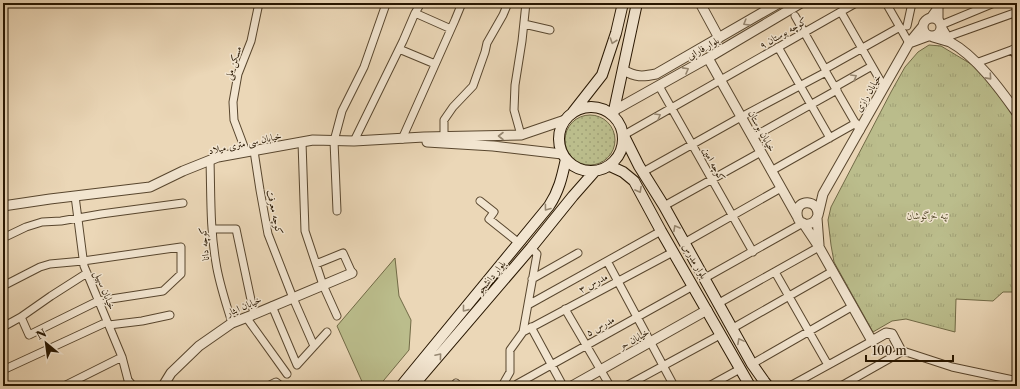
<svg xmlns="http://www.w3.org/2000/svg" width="1020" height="389" font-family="'Libre Caslon Text',Amiri,serif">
	<defs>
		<pattern id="grass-dots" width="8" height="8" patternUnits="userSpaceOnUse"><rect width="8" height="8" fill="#bbbd8c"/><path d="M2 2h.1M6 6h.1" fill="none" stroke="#a1a277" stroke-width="1.8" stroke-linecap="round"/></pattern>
		<pattern id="park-tufts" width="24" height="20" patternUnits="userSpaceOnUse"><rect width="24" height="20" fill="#bbbd8c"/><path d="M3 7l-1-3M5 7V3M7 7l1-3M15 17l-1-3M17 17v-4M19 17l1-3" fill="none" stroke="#a1a277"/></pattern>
	</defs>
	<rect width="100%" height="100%" fill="#ebd7b7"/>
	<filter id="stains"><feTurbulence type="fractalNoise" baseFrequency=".005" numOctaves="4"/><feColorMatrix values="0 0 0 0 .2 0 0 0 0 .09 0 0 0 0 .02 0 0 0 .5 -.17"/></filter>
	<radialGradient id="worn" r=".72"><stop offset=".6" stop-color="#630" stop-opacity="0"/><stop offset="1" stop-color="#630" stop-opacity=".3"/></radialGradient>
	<!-- grass -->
	<path fill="url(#grass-dots)" stroke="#716a46" d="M565 140a25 25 0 1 1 50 0a25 25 0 1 1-50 0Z"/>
	<!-- park -->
	<path fill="url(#park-tufts)" stroke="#716a46" d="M929,45L941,46L971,64L987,80L1006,105L1017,122V292H1003L993,301L956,299L955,332L906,319L892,321L873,332L834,262L831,245L828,220L831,207L891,92L905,67L918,52Z"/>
	<!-- pitch -->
	<path fill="#bbbd8c" stroke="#716a46" d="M395,258L399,296L411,320L409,350L379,386H364L337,326Z"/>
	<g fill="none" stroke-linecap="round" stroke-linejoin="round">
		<!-- minor casing -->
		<g stroke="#58462e" stroke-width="9">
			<path id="minor" d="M886,3L909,43
				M940,3L939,5L946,3
				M841,12L884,87
				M415,13L451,29
				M795,16L825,69L900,27
				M929,19L939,5V21
				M524,24L550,30
				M941,25L994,3
				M907,26L912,3
				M947,37L1017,12
				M778,47L830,138
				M399,49L435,64
				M1013,49L1017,58
				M976,63L1017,48
				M659,86L753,252
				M835,87L872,66
				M521,135L514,110L515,85L522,41L526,3
				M624,135L856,3
				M444,136V120L453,107L473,86L485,52L487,43L503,15L508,3
				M753,137L837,90
				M402,139L455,20L462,3
				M354,141L403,41L415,13L421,3
				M302,142L305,231L323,285L337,316
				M254,151L260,190L268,234L293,298L314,346
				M246,152L234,120L233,102L238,74L251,41L259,3
				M210,160C211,195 210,229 216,263C219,283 226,303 232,323
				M771,171L856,123
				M643,172L741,117L826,72L860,131
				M75,196L84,266L122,357L128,380L133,386
				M480,201L494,212L489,219L519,243
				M664,206L761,152
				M337,211L334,141L342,111L364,67L385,7V3
				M212,229H236L254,314
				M3,238L26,227L42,222L61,221L101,214L183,203
				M684,243L781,188
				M607,261L674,386
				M316,264L343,253L352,273
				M775,272L828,365
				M705,278L803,223
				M532,279L578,253
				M3,286L40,267L50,264L83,261L181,247V274L163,291L98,301L29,335L21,317
				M719,303L819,247
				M528,305L661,231
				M272,306L297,365L327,332
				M565,309L610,386
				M246,317L287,374
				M109,325L142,321L170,315
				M3,327L21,317L51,296L87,273
				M531,327L563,386
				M733,328L833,271
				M523,332L673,252
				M752,364L853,306
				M3,370L107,322
				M517,384L693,286
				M64,386L122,357
				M268,386L276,382L281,386
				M454,386L456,383
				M502,386L510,372V350L523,332L537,254L531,248
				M626,386L720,335
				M709,386L740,369
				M790,386L872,341
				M841,386L903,351L952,367L1013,380L1017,379"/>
		</g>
		<!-- tertiary casing -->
		<g stroke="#58462e" stroke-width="11">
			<path id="tertiary" d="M700,3L719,38
				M923 27a9 9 0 1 1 18 0a9 9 0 1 1-18 0Z
				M923,26L909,43L928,36
				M933,37L950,42L941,27
				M950,42C976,56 1000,89 1017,113
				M708,58L797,216
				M623,70C636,77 642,77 656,74L779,3
				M615,110L708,58L801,3
				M427,142L493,146L562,154
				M3,206L50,199L150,187L183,171L218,157L313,140L354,141L424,137L521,135L565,120
				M818,215C818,199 797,199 797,213C797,227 814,228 818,215L823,194L909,43
				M817,218L819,245
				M803,223L819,247L872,341L886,333L892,334L901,351
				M163,386L171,373L199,346L232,323L250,316L352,273
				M572,386L707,310"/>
		</g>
		<!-- secondary casing -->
		<g stroke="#271600" stroke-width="12">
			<path id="secondary" d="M559 139a32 32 0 1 1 64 0a32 32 0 1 1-64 0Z
				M573,112L602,75L616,33L623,3
				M613,115L637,3
				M624,136L639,166L664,206L752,364L764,381L768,386
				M610,166L623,172L634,181L661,231L750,386
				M401,386L549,206C559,191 562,177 566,159
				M413,386L531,248L573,196L595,171"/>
		</g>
		<!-- minor -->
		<use href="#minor" stroke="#f2e5d0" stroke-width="7"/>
		<!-- tertiary -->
		<use href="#tertiary" stroke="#f2e5d0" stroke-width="9"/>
		<!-- secondary -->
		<use href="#secondary" stroke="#f2e5d0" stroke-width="10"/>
	</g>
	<!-- one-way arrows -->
	<defs><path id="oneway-chevron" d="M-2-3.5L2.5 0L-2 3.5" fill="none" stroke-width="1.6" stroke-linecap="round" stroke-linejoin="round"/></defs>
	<g stroke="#978872">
		<use href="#oneway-chevron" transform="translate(746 23) rotate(149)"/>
		<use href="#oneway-chevron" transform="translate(613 41) rotate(109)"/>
		<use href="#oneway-chevron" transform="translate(686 70) rotate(-29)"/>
		<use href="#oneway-chevron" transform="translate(854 77) rotate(-30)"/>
		<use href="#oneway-chevron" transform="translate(989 77) rotate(48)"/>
		<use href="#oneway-chevron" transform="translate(658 116) rotate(-30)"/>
		<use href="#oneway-chevron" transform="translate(501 136) rotate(180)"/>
		<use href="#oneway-chevron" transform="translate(639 190) rotate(61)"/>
		<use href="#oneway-chevron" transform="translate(547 208) rotate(127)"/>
		<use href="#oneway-chevron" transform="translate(676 228) rotate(-119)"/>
		<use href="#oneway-chevron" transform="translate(465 309) rotate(129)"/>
		<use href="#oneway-chevron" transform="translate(740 341) rotate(-118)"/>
		<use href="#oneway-chevron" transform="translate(439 356) rotate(-50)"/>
	</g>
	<g text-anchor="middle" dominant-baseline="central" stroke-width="3" stroke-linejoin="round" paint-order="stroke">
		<!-- street labels -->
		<g font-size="10" fill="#271600" stroke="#f2e5d0">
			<text transform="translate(783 33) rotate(-30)">کوچه بوستان ۹</text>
			<text transform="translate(703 48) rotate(-30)">بلوار فارابی</text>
			<text transform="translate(233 63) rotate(-72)">مسکن ملی</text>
			<text transform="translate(868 93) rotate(-60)">خیابان رازی</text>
			<text transform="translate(762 131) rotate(61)">خیابان بوستان</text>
			<text transform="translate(245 143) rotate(-12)">خیابان سی متری میلاد</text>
			<text transform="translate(714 164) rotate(61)">کوچه امین</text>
			<text transform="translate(275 212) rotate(78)">کوچه معرفت</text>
			<text transform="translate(204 244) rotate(-96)">کوچه دانا</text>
			<text transform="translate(695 261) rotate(60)">بلوار مدرس</text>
			<text transform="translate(491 277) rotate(-51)">بلوار دانشجو</text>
			<text transform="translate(593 283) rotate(-28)">مدرس ۳</text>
			<text transform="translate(105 290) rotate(68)">خیابان سهیل</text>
			<text transform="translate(244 306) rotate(-23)">خیابان ایثار</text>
			<text transform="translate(600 326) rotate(-29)">مدرس ۵</text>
			<text transform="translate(634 339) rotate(-29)">خیابان حر</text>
		</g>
		<!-- park labels -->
		<g font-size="10" font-style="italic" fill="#53482a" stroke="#f2e5d0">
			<text x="928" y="215">تپه خرگوشان</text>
		</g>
	</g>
	<!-- margin -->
	<rect width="1020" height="389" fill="none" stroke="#ebd7b7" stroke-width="16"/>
	<rect x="4" y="4" width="1012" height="381" fill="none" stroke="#271600" stroke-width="2"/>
	<rect x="8" y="8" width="1004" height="373" fill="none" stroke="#271600"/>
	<!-- north arrow -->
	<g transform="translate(46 343) rotate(331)" stroke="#f2e5d0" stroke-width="3" paint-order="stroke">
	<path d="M0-3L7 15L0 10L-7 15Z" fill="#271600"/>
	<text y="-6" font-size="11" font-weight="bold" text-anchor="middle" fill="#271600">N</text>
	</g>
	<!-- scale -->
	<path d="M866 355v6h87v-6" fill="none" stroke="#271600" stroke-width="2"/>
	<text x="872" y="355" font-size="12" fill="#271600" stroke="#f2e5d0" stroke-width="3" paint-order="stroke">100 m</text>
	<rect width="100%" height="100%" filter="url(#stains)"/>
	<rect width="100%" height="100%" fill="url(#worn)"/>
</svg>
